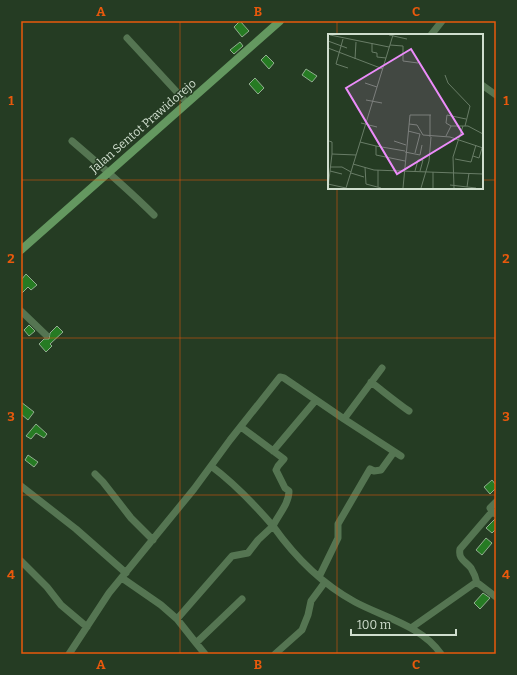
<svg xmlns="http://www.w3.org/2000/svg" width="517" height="675" font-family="Bitter,serif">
	<rect width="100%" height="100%" fill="#253c23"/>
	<!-- building -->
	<path fill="#267b23" stroke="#92ae90" d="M240,21L249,31L242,37L234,27Z
		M240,42L243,46L234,54L230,50Z
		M266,55L274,63L269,69L261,60Z
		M306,69L317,76L312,82L302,75Z
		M255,78L264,88L258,94L249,84Z
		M26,274L37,285L31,290L28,287L21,294V280Z
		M29,325L35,331L29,336L24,330Z
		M57,326L63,332L50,344L52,346L46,352L39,344L44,339H49L50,333Z
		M21,402L34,412L28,420L21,414Z
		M36,424L47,434L44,438L36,433L31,439L26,436Z
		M28,455L38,462L34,467L25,460Z
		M492,480L496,485V488L490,494L484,487Z
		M495,519H496V529L492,533L486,528Z
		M486,538L492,543L482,555L476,550Z
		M483,593L490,598L480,609L474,603Z"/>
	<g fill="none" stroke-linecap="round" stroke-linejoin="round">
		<!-- minor -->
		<path stroke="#557552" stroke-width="7" d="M431,35L442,21
			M127,38L187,103
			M482,85L496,95
			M72,141C100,165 128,189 154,215
			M21,311L46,335
			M371,382C384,392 396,402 409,411
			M344,419L382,368
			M241,427L284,459L278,466L276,470L285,488L289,491C289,504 278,515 273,526C295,557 322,584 355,602C383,617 422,626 441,654
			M273,451L316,400
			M95,474L103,482L131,518L153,540
			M21,486L76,529L126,573
			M493,513L490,508L496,502
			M21,561L47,587L61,605L87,627
			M319,577L338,538V524L370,469L374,471L381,470L394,452
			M122,578L161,605L177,619L196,643L242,599
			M477,583C476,578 474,573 471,568C465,561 458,559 460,549L490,514L493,513L496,514
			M177,619L232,556L248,553L258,540L273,526C254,504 234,483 211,466
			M411,628L475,583L479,584L496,597
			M196,643L205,654
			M69,654L109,593L194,489L230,440L280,377L284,378L344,419L401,456
			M275,654L302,630L308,615L311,601L325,582"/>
		<!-- secondary -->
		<path stroke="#649860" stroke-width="8" d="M21,250L280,21"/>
	</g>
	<!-- grid -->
	<path fill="none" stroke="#e8590c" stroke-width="1" stroke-opacity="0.55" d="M180,21V654M337,21V35M21,180H329M482,180H496M337,188V654M21,338H496M21,495H496"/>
	<g text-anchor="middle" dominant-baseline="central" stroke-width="3" stroke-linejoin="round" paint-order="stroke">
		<!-- street labels -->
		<g font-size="12" fill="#d0dece" stroke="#253c23">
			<text transform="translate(143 126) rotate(-41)">Jalan Sentot Prawidorejo</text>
		</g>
	</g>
	<!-- overview -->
	<g transform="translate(328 34)">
		<rect width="155" height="155" fill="#253c23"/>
		<path fill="none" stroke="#697d67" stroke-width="1" d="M2,1L61,13M61,1L79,5M15,5L8,30L20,34M0,7L19,14M44,9V18L49,19V23L58,24M62,11L75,12V27L90,29M0,14L55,35M27,25L28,8M117,41L120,49L142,72L137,92M37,49L49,53M38,66L54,69M102,81V103M33,89L49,93M81,90L89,91L95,101L122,103L155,114M123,92L118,89L119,81L138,85M80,97L92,100L87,119M118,102L123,92H140L155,100M1,107L4,108V120M66,107L78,111M130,107L135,92M32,108L48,112V121L77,127M48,112L77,117M77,118L92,121L94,111M145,122L151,124L154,114M127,125L143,128L148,111M25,130L46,136L155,140M2,133H14L23,138M37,133L38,150L53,154M50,136V153M2,137L14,140M87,137L90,126H95L92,137M105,138V154M23,139L36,143M0,150L18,154M122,151L148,154M139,153L141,139M0,154L4,120L28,121M18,154L65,1M75,154L82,81H103M93,154L101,127L103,103M126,154L125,123L130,107"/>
		<path fill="#ec8cfa" fill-opacity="0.15" stroke="#ec8cfa" stroke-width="2" d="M83,15L135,100L69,140L18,54Z"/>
		<rect width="155" height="155" fill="none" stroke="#d0dece" stroke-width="2"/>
	</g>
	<!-- border -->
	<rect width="517" height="675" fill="none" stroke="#253c23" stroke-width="44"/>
	<!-- scale -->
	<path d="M351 629v6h105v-6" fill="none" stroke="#d0dece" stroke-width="2"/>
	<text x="357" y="629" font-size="12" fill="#d0dece" stroke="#253c23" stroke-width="3" paint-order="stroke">100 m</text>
	<rect x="22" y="22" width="473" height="631" fill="none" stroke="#e8590c" stroke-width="1.5"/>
	<g font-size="13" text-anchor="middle" font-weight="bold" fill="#e8590c">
		<text x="101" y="16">A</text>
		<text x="258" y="16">B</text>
		<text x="416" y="16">C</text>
		<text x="11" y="105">1</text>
		<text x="506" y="105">1</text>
		<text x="11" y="263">2</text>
		<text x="506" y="263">2</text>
		<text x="11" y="421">3</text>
		<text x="506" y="421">3</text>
		<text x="11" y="579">4</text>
		<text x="506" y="579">4</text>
		<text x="101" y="669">A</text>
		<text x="258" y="669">B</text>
		<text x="416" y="669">C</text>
	</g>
</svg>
